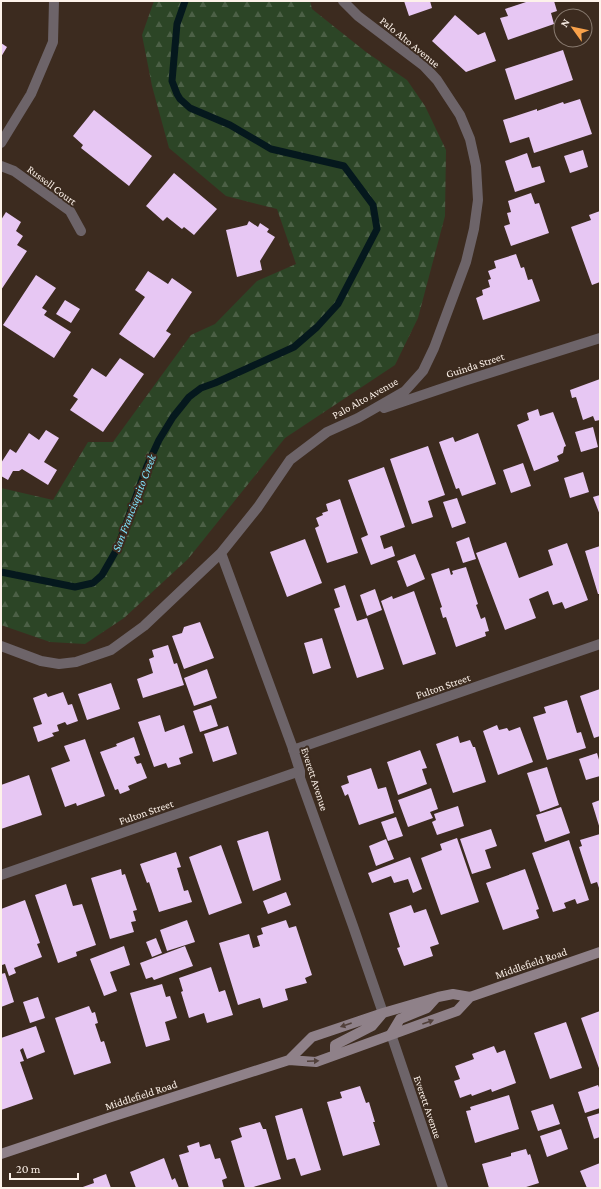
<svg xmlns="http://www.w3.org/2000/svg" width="601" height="1189" font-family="'Crimson Pro',serif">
	<defs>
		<pattern id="forest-firs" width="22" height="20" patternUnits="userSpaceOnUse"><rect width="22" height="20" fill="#2c4526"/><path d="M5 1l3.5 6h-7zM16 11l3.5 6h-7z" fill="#4c6046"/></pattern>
	</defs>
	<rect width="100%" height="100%" fill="#3c2b1f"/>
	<!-- forest -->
	<path fill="url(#forest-firs)" d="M154,1H310L312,9L366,52L407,80L425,106L446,150L445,216L418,318L395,365L285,438L188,559L124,618L85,644L50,642L1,625V488L53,500L88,442H113L191,335L215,324L257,281L296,264L277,209L226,196L169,148L152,86L142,35Z"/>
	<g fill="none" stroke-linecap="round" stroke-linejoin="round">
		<!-- stream -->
		<path stroke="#05181d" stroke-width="7" d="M1,572L75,587L93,583L102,575L117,549L147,466L159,440L173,417L189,397L201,388L215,383L294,347L317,327L338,304L377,229L373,205L344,166L271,149L230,125L190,108L180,99L177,94L172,81L177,24L185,1"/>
	</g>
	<!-- building -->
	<path fill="#e7c7f3" d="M404,1H430L432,8L409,16Z
		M529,1H554L557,11L551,13L554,24L508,40L500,18L508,16L505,9Z
		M455,15L478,35L485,32L496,61L466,72L432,41Z
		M1,43L7,47L1,57Z
		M563,50L573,80L515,100L505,69Z
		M580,99L592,134L534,153L529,137L510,143L503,120L537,109V111L563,102L564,104Z
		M94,110L152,156L129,186L81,148L83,145L73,136Z
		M583,150L588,167L570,173L564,156Z
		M527,153L532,168L540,166L545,182L515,192L505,161Z
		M174,173L217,209L194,235L184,227L182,229L167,217L163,221L146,206Z
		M531,193L535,204L539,203L549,233L511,246L504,226L510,224L507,213L511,212L508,201Z
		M600,211V282L592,285L571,227L591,220L589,215Z
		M6,212L21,222L16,231L23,236L17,245L27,251L1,290V220Z
		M249,221L258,227L260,223L269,229L267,232L275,237L260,261L262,270L237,277L226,230L247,225Z
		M516,254L521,268L524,267L528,280L532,279L540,301L483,320L476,298L483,295L482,290L490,287L488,280L491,279L488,271L496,268L494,261Z
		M148,271L168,284L172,278L192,292L166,331L171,334L154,358L119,334L145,297L135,290Z
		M36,275L56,288L42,308L47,311L44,315L71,332L54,358L3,325Z
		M65,300L80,309L71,323L56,314Z
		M120,358L144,374L103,432L70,410L78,399L73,396L92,368L106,377Z
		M600,379V420L595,421L593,416L583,420L576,397L572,398L570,390Z
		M538,409L540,416L553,412L566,446L564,447L563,453L557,456L559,461L534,471L517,425L529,420L527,413Z
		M593,427L598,447L581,452L575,432Z
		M46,430L59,438L44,462L57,470L48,485L22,469L19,471H13L8,480L1,476V463L10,449L16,453L29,433L39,440Z
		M478,433L496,484L462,496L459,488L456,489L439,442L453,437L455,442Z
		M428,446L445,495L428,501L433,517L412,524L390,459Z
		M523,463L531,486L511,493L503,470Z
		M384,467L405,527L380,536L384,549L392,546L395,556L371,565L361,538L368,535L348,480Z
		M583,472L589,492L570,498L564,478Z
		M600,495V515L593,497Z
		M457,498L466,523L452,528L443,502Z
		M340,499L358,553L327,563L315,528L319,526L316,518L323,515L322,513L328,511L326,504Z
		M469,537L476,559L463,563L456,542Z
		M305,539L322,583L287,597L270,552Z
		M506,542L519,578L553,565L548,550L567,543L588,600L565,609L562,602L553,605L548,591L529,599L536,618L505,630L476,553Z
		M600,546V594H598L585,551Z
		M415,554L425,579L407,587L397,561Z
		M466,567L478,604L476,605L481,619L485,617L489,631L485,632L486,636L456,647L446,617L443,618L440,608L442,607L431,574L449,568L451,575L453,574L452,571Z
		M345,585L357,621L367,618L384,669L357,678L334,609L340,607L334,589Z
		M375,589L382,610L367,616L360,595Z
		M414,591L436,654L403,665L381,601L392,596L393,599Z
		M200,622L214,658L184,669L172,636L182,633L184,627Z
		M322,638L331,668L313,674L304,643Z
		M168,645L174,664L177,663L184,685L143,698L137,679L153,673L149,659L154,657L152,650Z
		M207,669L217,698L194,706L184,678Z
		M111,683L120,709L87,720L78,694Z
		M600,689V736L594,738L580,696Z
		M63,692L68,705L72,704L78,721L67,725L65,722L57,725L59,731L52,733L54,736L38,742L33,727L42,724L33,698L46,693L48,697Z
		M567,700L577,733L581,732L586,748L547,760L533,717L546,713L544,707Z
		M211,705L218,726L200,732L193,711Z
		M160,715L165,732L184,725L193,753L179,758L181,764L168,768L166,763L154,767L138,722Z
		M497,725L499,730L507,728L509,731L520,727L533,762L498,775L483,731Z
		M228,726L237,754L213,762L204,734Z
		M458,736L460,743L470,740L473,747H475L486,782L453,793L436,744Z
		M134,737L140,755L134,757L137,764L141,763L147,778L128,786L130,790L120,794L118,789L115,790L100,752L117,746L116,744Z
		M85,739L105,796L77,806L76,803L65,807L51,768L70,761L64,746Z
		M420,750L427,768L422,769L427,784L398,795L387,762Z
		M597,753L600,763V776L586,780L579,759Z
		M547,767L559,805L540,812L527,773Z
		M371,768L378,789L386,787L394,813L359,825L348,794L345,796L341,786L349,783L347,776Z
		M29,775L42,815L1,829V785Z
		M431,788L438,809L430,812L433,818L408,827L398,800Z
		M600,800V829L592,803Z
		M458,806L464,826L437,835L432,822L436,820L434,814Z
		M561,807L570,833L545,842L536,815Z
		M396,817L403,836L388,841L381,822Z
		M491,829L497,846L485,850L491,868L472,874L460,839Z
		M268,831L281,880L253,891L237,841Z
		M600,834V891L597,882L591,884L579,847L582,846L580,840Z
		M457,838L479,902L441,915L421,858L442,850L440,844Z
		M386,839L394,859L376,866L369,846Z
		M569,840L589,900L577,904L575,899L564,903L566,908L553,912L532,853Z
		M221,845L242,903L209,915L189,857Z
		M176,852L181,867L177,868L184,891L188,890L192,902L159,912L149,882L147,883L140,864Z
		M410,857L422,889L413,893L408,879L394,883L391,876L372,883L368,873Z
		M121,869L122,875L125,874L137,910L133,911L136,921L131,922L134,932L110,939L91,878Z
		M525,869L539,909L536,910L539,918L503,930L486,883Z
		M66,884L73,906L82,904L96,945L76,952L77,956L58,963L35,895Z
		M286,892L291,905L268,914L263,901Z
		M25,900L40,943L37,944L42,957L14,968L16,973L9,976L5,964L2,965L1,962V909Z
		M411,905L414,913L426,909L439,944L430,947L433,956L404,966L397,948L400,947L389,913Z
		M187,920L195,942L167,951L160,930Z
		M286,920L289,928L296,926L312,975L305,978L307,983L285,989L288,1000L263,1008L260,998L238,1005L219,943L249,934L253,948L260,946L257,936L263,934L261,928Z
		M156,938L162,953L152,957L146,942Z
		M124,946L130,965L110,972L117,991L104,996L90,959Z
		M185,946L193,966L154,980L152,977L146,979L140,963Z
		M211,967L219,992L225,990L233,1015L207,1023L204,1013L189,1018L181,992L183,991L179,978Z
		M5,973L14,1002L1,1007V974Z
		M162,984L166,997L170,996L177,1018L165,1022L170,1040L146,1047L130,993Z
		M38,997L45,1018L30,1023L23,1002Z
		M89,1006L92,1013L95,1012L98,1023L95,1024L101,1042L104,1041L111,1063L74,1075L55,1018Z
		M600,1011V1071L581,1018Z
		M566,1022L582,1068L550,1079L534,1033Z
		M36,1026L45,1052L27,1059L23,1048L20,1050L24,1061L20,1062L33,1099L1,1110V1038Z
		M494,1046L497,1053L505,1050L516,1083L492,1092L491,1089L472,1096L471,1094L460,1098L454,1081L460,1079L455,1066L474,1059L472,1054Z
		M598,1085L600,1090V1108L585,1113L578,1092Z
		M360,1086L366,1103L369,1102L375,1122H373L380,1145L343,1156L327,1102L342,1098L340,1092Z
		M509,1095L519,1129L475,1143L466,1111L471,1110L470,1107Z
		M553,1104L560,1124L538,1131L531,1111Z
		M302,1108L321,1170L301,1176L295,1158L287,1160L275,1116Z
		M600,1113V1137L594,1139L587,1117Z
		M260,1122L263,1129H266L281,1179L250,1188H245L231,1141L242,1137L239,1128Z
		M561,1129L568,1149L547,1157L540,1136Z
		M199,1142L200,1147L210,1144L215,1159L220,1158L227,1178L222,1180L224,1188H189L179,1155L189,1152L187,1146Z
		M526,1149L528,1155L530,1154L539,1183L523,1188H489L482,1164L511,1156V1153Z
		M164,1158L172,1180L175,1178L179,1188H136L130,1172Z
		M600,1163V1188H587L580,1171Z
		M106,1174L111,1188H80L94,1183L93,1179Z"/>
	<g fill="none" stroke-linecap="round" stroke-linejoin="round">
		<!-- street -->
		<path stroke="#6d6469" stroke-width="10" d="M1,143L31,94L53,42L54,1
			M1,166L14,171L70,211L81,231
			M384,408L464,381L600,338
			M221,553L292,746L300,771V778L353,926L383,1013
			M1,646L41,661L59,664L76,662L111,650L144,626L221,553L258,507L290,460L327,432L358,418L405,391L423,371L434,348L466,262L474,229L478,200L476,166L470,139L460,115L437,80L424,66L358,16L343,1
			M293,750L600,644
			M1,875L300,771
			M391,1034L443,1188"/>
		<!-- secondary -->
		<path stroke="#8f8189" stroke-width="10" d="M391,1034L400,1019L427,1008L436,998
			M335,1055V1045L372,1026L383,1013
			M289,1060L312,1037L383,1013L438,997L453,994L470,997
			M1,1154L108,1118L289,1060L316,1062L457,1011L470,997L600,952"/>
	</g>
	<!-- one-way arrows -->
	<defs><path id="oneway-solid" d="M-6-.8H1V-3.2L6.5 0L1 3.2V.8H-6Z"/></defs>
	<g fill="#51403a">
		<use href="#oneway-solid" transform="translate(428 1022) rotate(-20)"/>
		<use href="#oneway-solid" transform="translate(346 1025) rotate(161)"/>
		<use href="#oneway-solid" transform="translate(313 1061) rotate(-2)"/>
	</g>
	<g text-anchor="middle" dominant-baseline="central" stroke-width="4" stroke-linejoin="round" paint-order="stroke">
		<!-- street labels -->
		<g font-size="11" fill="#fdf2ea" stroke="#3c2b1f">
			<text transform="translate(410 42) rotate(39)">Palo Alto Avenue</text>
			<text transform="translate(52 185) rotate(37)">Russell Court</text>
			<text transform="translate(475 365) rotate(-18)">Guinda Street</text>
			<text transform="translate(365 398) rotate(-29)">Palo Alto Avenue</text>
			<text transform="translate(443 686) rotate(-19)">Fulton Street</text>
			<text transform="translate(315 779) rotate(72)">Everett Avenue</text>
			<text transform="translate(146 812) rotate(-19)">Fulton Street</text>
			<text transform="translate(531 963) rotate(-19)">Middlefield Road</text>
			<text transform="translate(141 1095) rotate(-18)">Middlefield Road</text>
			<text transform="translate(428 1107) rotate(71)">Everett Avenue</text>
		</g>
		<!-- water labels -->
		<g font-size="12" font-style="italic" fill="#7fe2fb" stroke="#3c2b1f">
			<text transform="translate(134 503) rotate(-69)">San Francisquito Creek</text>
		</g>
	</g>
	<!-- border -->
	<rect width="601" height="1189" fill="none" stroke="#fdf2ea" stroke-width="4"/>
	<!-- north arrow -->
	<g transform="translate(573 28) rotate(303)"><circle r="19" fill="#3c2b1f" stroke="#897b70"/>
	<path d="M0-3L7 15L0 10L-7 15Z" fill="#f8a14a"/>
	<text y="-6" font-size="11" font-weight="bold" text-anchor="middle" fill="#fdf2ea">N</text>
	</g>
	<!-- scale -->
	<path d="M10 1173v6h68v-6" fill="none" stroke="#fdf2ea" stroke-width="2"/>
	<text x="16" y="1173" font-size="12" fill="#fdf2ea" stroke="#3c2b1f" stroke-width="3" paint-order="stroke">20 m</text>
</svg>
